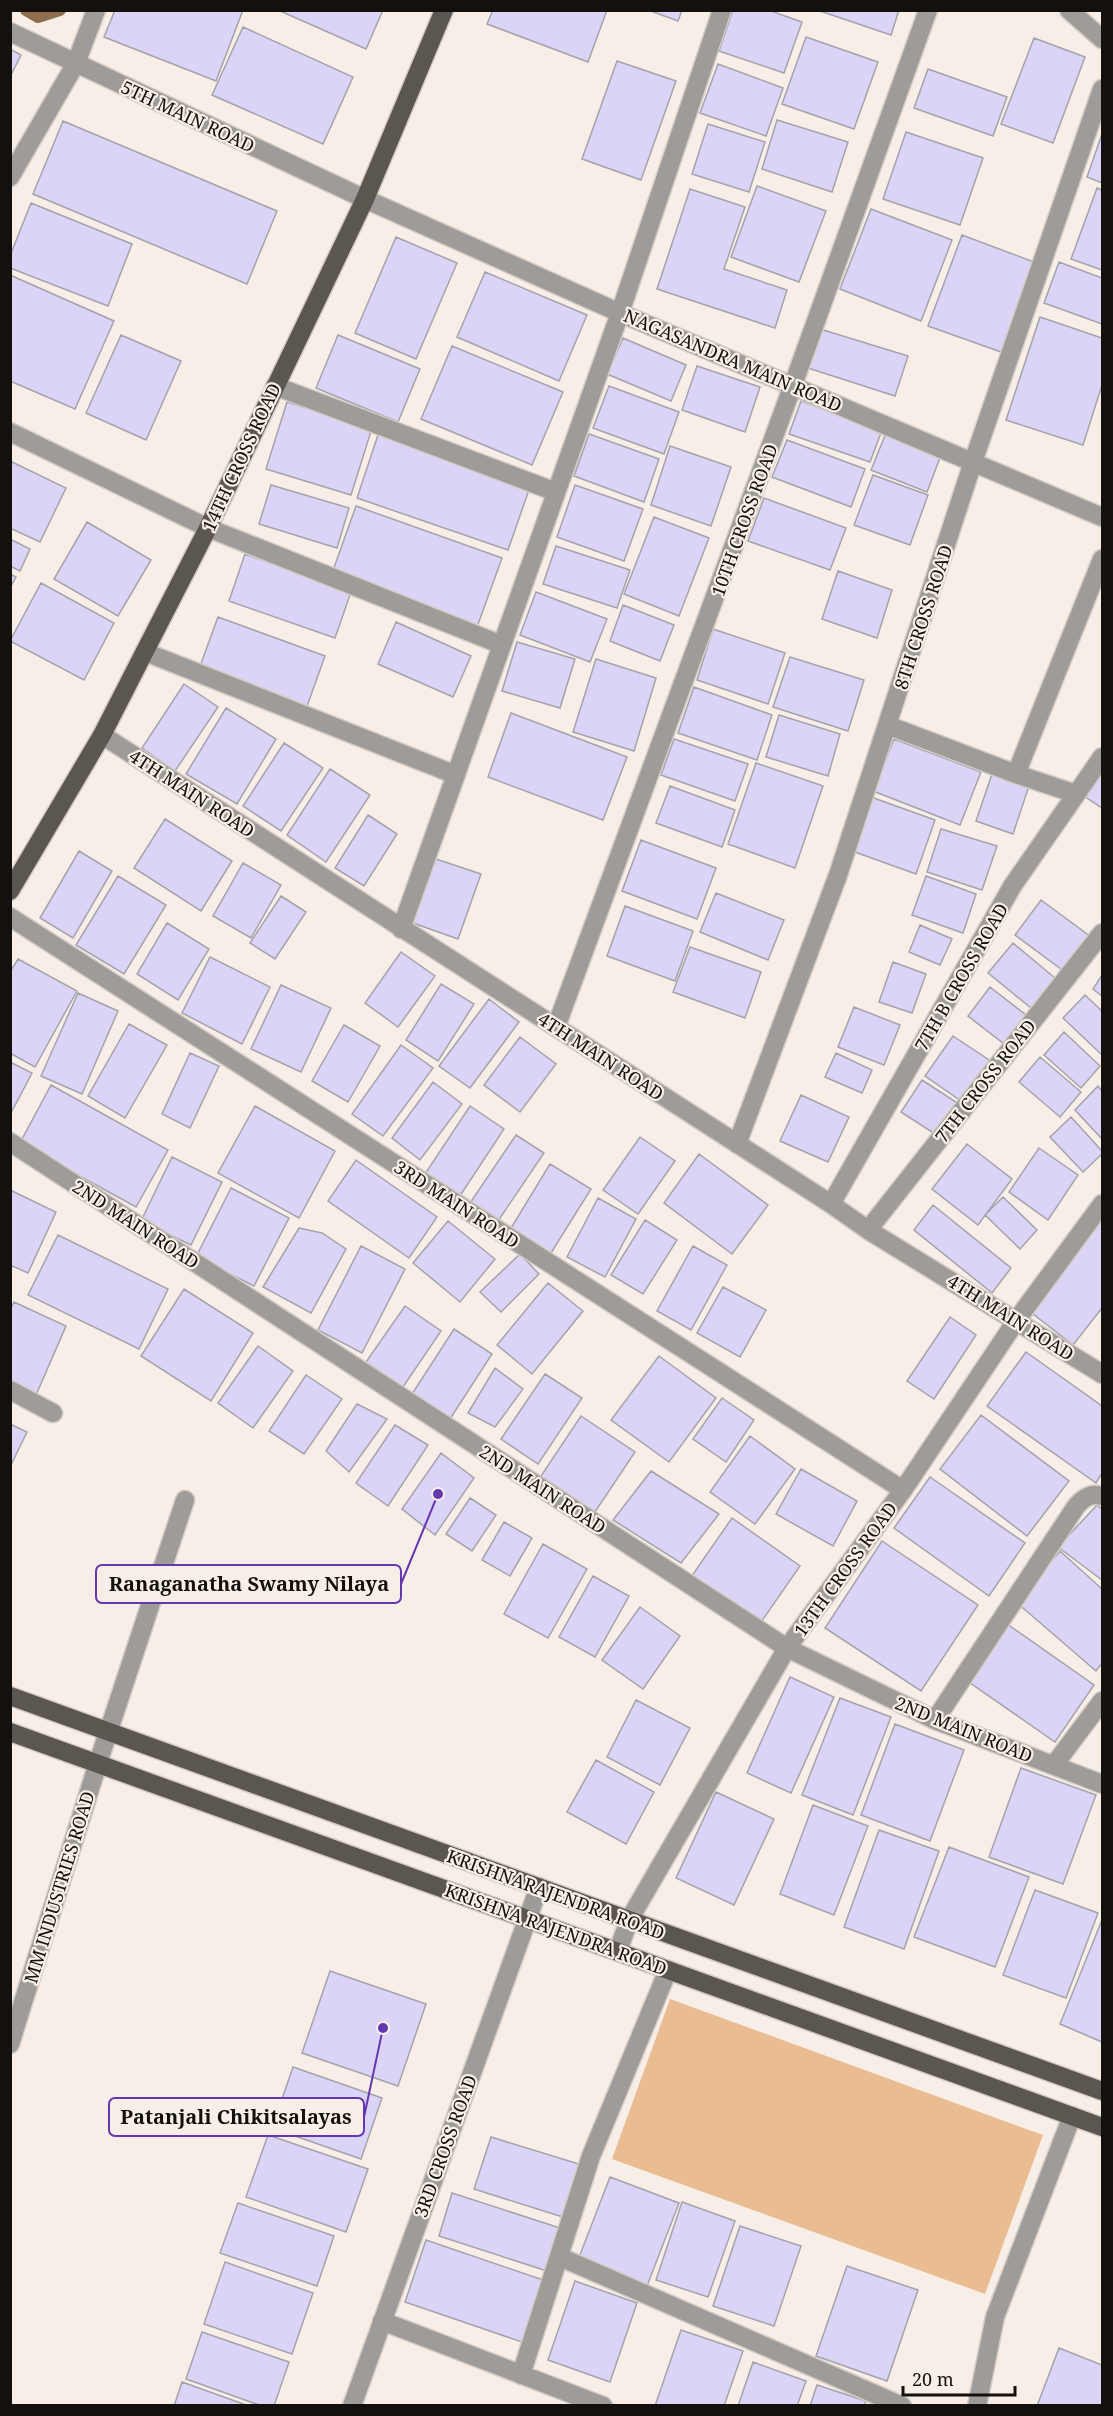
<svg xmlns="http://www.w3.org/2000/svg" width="1113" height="2416" font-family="'Noto Serif',serif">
	<rect width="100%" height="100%" fill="#f7efe7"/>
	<!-- green -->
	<path fill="#eabc91" d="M670,1999L1043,2135L985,2294L612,2159Z"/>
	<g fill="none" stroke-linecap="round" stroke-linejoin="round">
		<!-- stream -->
		<path stroke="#8f6f50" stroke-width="12" d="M26,10L38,17L60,10"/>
	</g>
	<!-- building -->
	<path fill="#dcd4f7" stroke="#a4a2ab" stroke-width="1.5" d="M115,10H243L216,81L104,37Z
		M278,10H383L366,49Z
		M493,10H607L588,62L487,24Z
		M648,10H682L678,21Z
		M733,10H768L802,22L784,73L719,51Z
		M817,10H899L891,35Z
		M243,27L353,77L323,144L212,95Z
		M806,37L878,62L854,129L782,104Z
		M1034,38L1085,57L1053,143L1001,124Z
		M10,49L21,55L10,77Z
		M617,61L676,81L641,180L582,159Z
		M718,64L783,88L766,136L700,113Z
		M928,69L1007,97L993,136L914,108Z
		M777,120L848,142L832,192L762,169Z
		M63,121L277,211L247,284L33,194Z
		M708,124L765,142L749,192L692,174Z
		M906,132L983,158L960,225L883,199Z
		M1102,134V183L1087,177Z
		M757,186L826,211L799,282L731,257Z
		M1097,188L1102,190V270L1071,259Z
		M690,189L745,207L724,269L787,290L775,328L657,289Z
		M31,203L132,244L108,306L10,268V256Z
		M871,209L952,240L921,321L840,289Z
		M962,235L1034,262L1001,352L928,326Z
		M396,237L457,263L416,359L355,333Z
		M1059,262L1102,278V324L1044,303Z
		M485,272L587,315L559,381L457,337Z
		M10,275L114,321L75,409L10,381Z
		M1040,317L1102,338V385L1083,445L1006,420Z
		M820,329L908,356L895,396L808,368Z
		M121,335L181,361L146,440L86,413Z
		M338,335L420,369L398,422L316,388Z
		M623,338L686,365L671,401L607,374Z
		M452,346L563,392L532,465L421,419Z
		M697,366L760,387L745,432L682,410Z
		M609,386L679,412L664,454L593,428Z
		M801,401L882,430L870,462L789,434Z
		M287,402L372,428L351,495L266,469Z
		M379,432L531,484L508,550L357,498Z
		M886,433L941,455L927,492L871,470Z
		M589,434L659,459L644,502L574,476Z
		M787,440L865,469L851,507L772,477Z
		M670,446L731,467L711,526L651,505Z
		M10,461L66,488L40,542L10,528Z
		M873,475L928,495L910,545L854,525Z
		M271,485L349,508L337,548L259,524Z
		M575,485L643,509L624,561L557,537Z
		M764,498L846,528L830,570L748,541Z
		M356,506L502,558L477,627L331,576Z
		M654,517L709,538L679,616L624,594Z
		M87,522L151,560L118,616L54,579Z
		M10,539L30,549L20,571L10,566Z
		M556,546L630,570L617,608L543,584Z
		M245,554L351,592L335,638L229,601Z
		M838,571L892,590L877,638L822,619Z
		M10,574L16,577L10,588Z
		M41,583L114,623L84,680L10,641Z
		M536,592L607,619L590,662L520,635Z
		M623,605L674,625L660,661L610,641Z
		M218,617L325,656L306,709L199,669Z
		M396,622L471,656L453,697L378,664Z
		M713,629L785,653L768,704L697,680Z
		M517,642L575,659L560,708L502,691Z
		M790,657L864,680L848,731L773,707Z
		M596,659L656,678L634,751L573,732Z
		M184,684L218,707L175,771L142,748Z
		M694,687L772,715L757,760L678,733Z
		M226,708L276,739L237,804L186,774Z
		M511,713L627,757L603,820L488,777Z
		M779,715L840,734L828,776L766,757Z
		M674,739L748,764L735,801L661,775Z
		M894,739L981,772L960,825L873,791Z
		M284,743L323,768L281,831L243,806Z
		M756,763L823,786L795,868L728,844Z
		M1102,768V808L1084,796Z
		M330,769L370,795L326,862L287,835Z
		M992,774L1029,786L1013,834L976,821Z
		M670,786L735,810L722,847L656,823Z
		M871,797L935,820L916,874L852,851Z
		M368,815L397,834L364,886L335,868Z
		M165,819L232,861L201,911L134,868Z
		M941,829L997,846L982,890L927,872Z
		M641,840L716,868L697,919L622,891Z
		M79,851L112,871L73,938L40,918Z
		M433,858L481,874L458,939L410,922Z
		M243,863L281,885L251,938L213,916Z
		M118,876L166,905L124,974L76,945Z
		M926,876L976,894L963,933L912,915Z
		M716,893L784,920L768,960L700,932Z
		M281,896L306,912L275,959L250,943Z
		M1041,900L1091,937L1065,972L1015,935Z
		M625,906L693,931L675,981L607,956Z
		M167,923L209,949L178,1000L137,974Z
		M920,925L952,939L940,965L909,952Z
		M1013,943L1055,978L1031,1008L988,973Z
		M690,947L761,972L745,1018L673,992Z
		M401,952L435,976L398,1027L365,1003Z
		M210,957L270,987L242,1044L182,1013Z
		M18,959L77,991L35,1067L10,1053V972Z
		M893,962L926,974L912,1013L879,1002Z
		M1102,975V996L1093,989Z
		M441,984L474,1004L438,1061L406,1040Z
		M281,985L331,1008L301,1072L251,1049Z
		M990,987L1030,1018L1008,1047L968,1016Z
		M78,993L118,1011L82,1094L41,1076Z
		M1085,995L1102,1011V1055L1063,1018Z
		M489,999L519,1022L470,1088L439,1066Z
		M854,1007L900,1025L884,1065L838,1047Z
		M129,1024L167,1045L125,1118L88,1096Z
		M344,1025L380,1046L348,1102L312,1081Z
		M1064,1032L1100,1066L1081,1088L1044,1055Z
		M953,1036L992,1062L964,1103L925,1076Z
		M520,1037L556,1064L520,1112L484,1085Z
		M401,1045L433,1068L383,1136L352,1114Z
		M190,1053L219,1066L190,1128L162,1114Z
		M836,1053L872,1070L862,1093L825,1077Z
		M1040,1057L1081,1092L1060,1117L1019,1082Z
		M10,1062L32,1073L10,1115Z
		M922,1080L959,1104L938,1136L901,1112Z
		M433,1082L462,1104L420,1160L392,1138Z
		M51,1085L168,1150L136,1207L20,1143Z
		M1098,1086L1102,1091V1139L1075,1110Z
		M801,1095L849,1117L828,1162L780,1141Z
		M255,1106L335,1151L299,1218L218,1173Z
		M470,1106L504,1129L458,1199L423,1177Z
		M1071,1117L1102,1151V1154L1083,1172L1050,1137Z
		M516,1135L544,1153L498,1221L470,1203Z
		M640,1137L675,1161L638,1214L603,1190Z
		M967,1144L1012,1179L978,1225L932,1189Z
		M1039,1148L1078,1175L1048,1220L1009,1192Z
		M699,1154L768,1205L732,1254L664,1203Z
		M172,1157L222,1182L191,1245L141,1221Z
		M356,1160L437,1217L409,1258L328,1201Z
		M550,1164L591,1189L551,1253L511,1228Z
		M231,1188L289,1218L254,1286L196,1257Z
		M10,1190L56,1212L28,1273L10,1265Z
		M1003,1197L1037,1230L1020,1249L985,1215Z
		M598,1198L636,1219L605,1277L567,1257Z
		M933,1205L1011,1268L992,1293L914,1230Z
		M1099,1218L1102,1220V1308L1073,1345L1028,1310Z
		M645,1220L677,1240L643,1294L611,1275Z
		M448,1221L495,1259L460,1302L413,1263Z
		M299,1228L322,1233L346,1249L311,1313L263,1287Z
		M58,1235L168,1289L139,1349L28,1295Z
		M361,1246L405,1269L362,1353L318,1330Z
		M693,1246L727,1265L691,1330L657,1311Z
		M520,1254L539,1274L501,1312L480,1292Z
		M548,1283L583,1311L532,1374L497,1345Z
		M723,1287L766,1310L740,1357L697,1333Z
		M184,1289L253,1333L211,1401L141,1356Z
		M14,1302L66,1326L36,1395L10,1384V1310Z
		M405,1306L441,1331L403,1387L366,1362Z
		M950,1317L976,1335L934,1399L907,1381Z
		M454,1329L492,1354L450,1419L412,1394Z
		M258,1346L293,1371L253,1428L218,1403Z
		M1026,1352L1102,1406V1473L1096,1483L987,1406Z
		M659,1356L716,1398L669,1462L611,1420Z
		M495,1368L523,1389L495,1427L468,1413Z
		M545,1374L582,1398L538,1464L501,1439Z
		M306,1375L342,1399L304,1454L269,1431Z
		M722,1398L754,1420L726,1462L693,1439Z
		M357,1404L387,1419L349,1472L326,1451Z
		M981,1415L1069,1481L1027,1536L940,1469Z
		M581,1416L635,1452L595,1512L541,1476Z
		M10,1424L27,1432L10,1467Z
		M395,1425L428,1445L388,1506L356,1483Z
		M750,1436L795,1469L755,1524L710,1492Z
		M441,1453L474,1478L435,1535L402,1509Z
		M801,1469L857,1501L833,1546L776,1514Z
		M651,1471L719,1514L681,1563L613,1520Z
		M930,1477L1025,1543L989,1596L894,1528Z
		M470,1498L496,1515L472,1551L446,1534Z
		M1097,1505L1102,1509V1580L1058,1547Z
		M732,1518L800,1566L757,1628L689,1580Z
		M504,1522L532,1538L510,1576L482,1560Z
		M882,1541L978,1605L921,1691L825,1628Z
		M543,1544L587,1569L548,1638L504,1614Z
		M1060,1551L1102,1589V1663L1096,1671L1016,1602Z
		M593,1576L629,1596L595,1657L559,1637Z
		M640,1607L680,1636L643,1689L602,1660Z
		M1003,1621L1094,1685L1055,1742L963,1678Z
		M790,1677L834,1697L791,1793L747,1773Z
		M840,1698L891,1717L853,1815L802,1795Z
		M636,1700L690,1728L660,1785L607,1757Z
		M895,1724L964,1750L930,1841L861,1815Z
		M596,1760L654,1792L626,1844L567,1812Z
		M1021,1768L1096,1795L1063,1884L989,1857Z
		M716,1792L774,1819L734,1905L676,1878Z
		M813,1805L868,1826L834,1915L780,1894Z
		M879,1830L939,1851L904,1949L844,1927Z
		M949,1847L1029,1877L995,1967L914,1937Z
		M1035,1890L1098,1913L1066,1998L1003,1975Z
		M1102,1920V2042L1060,2024Z
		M330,1971L426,2004L398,2086L302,2053Z
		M293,2067L382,2098L361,2159L272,2128Z
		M268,2135L368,2169L346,2232L246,2197Z
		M491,2137L582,2165L566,2218L474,2189Z
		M610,2177L679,2203L647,2286L578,2260Z
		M452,2193L560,2228L547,2271L439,2236Z
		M682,2202L735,2221L708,2297L656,2280Z
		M238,2203L334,2236L317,2286L220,2253Z
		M740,2226L801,2246L774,2326L713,2306Z
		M426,2240L549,2282L528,2344L405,2302Z
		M225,2262L313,2293L292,2354L204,2324Z
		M847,2266L918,2290L887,2381L816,2356Z
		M575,2281L637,2303L610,2382L548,2360Z
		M681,2330L743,2351L724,2406H655Z
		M202,2332L289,2362L274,2406H262L186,2379Z
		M1059,2348L1102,2365V2406H1037Z
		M753,2362L806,2381L797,2406H738Z
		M182,2382L249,2406H174Z
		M817,2385L866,2401L864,2406H810Z"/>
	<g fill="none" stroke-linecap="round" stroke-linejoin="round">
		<!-- minor casing -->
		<g stroke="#d3cbc4" stroke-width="21">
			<path id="minor" d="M1069,10L1102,39
				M10,32L365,199L620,313L1102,517
				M10,177L76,63L96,10
				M275,386L556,492
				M10,432L208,528L502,645
				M145,652L456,775
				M887,725L1016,774L1102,559
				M102,735L831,1204L868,1230L1102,1374
				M1016,774L1076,794
				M10,917L903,1490
				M401,929L620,313L722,10
				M556,1027L793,385L928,10
				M10,1142L787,1648L935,1720L1102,1784
				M737,1144L838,875L973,462L1102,89
				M831,1204L1013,885L1102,757
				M868,1230L1102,933
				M10,1390L53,1413
				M935,1720L1075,1508C1082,1499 1090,1492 1102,1496
				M1054,1765L1102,1701
				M618,1951L629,1920L787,1648L903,1490L1016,1321L1102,1204
				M10,2044L98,1763L185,1500
				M560,2257L902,2406
				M382,2321L603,2406
				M521,2375L591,2156L668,1970
				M352,2406L539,1887
				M977,2406L995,2317L1072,2116"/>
		</g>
		<!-- major casing -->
		<g stroke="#d3cbc4" stroke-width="21">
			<path id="major" d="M10,891L102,735L208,528L365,199L444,10
				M10,1696L1102,2091
				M10,1732L1102,2127"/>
		</g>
		<!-- minor -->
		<use href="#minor" stroke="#9f9b98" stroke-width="18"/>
		<!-- major -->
		<use href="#major" stroke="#5c5651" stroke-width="18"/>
	</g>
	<g text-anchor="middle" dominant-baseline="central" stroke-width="4.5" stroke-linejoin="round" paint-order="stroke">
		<!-- street labels -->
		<g font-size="18" fill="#13100d" stroke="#f7efe7">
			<text transform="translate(188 116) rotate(25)">5TH MAIN ROAD</text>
			<text transform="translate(733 360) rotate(23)">NAGASANDRA MAIN ROAD</text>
			<text transform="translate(241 457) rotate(-65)">14TH CROSS ROAD</text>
			<text transform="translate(744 520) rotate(-70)">10TH CROSS ROAD</text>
			<text transform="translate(923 617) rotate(-72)">8TH CROSS ROAD</text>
			<text transform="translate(192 793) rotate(33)">4TH MAIN ROAD</text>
			<text transform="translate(961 977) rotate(-60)">7TH B CROSS ROAD</text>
			<text transform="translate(601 1056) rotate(33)">4TH MAIN ROAD</text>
			<text transform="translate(985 1081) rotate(-52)">7TH CROSS ROAD</text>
			<text transform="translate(457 1204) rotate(33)">3RD MAIN ROAD</text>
			<text transform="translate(136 1224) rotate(33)">2ND MAIN ROAD</text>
			<text transform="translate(1011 1317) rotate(32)">4TH MAIN ROAD</text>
			<text transform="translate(543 1489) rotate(33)">2ND MAIN ROAD</text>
			<text transform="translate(845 1569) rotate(-54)">13TH CROSS ROAD</text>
			<text transform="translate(964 1729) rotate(22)">2ND MAIN ROAD</text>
			<text transform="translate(59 1887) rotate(-73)">MM INDUSTRIES ROAD</text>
			<text transform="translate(556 1894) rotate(20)">KRISHNARAJENDRA ROAD</text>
			<text transform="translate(556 1929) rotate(20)">KRISHNA RAJENDRA ROAD</text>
			<text transform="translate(445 2146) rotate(-70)">3RD CROSS ROAD</text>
		</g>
	</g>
	<!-- callouts -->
	<path fill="none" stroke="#6337af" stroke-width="2" d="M438 1494L401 1584M383 2028L364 2117"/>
	<g fill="#6337af" stroke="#f7efe7" stroke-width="2">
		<circle cx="438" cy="1494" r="6"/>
		<circle cx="383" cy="2028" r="6"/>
	</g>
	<g fill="#f7efe7" stroke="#6337af" stroke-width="2">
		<rect x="96" y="1565" width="305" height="38" rx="6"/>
		<rect x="109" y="2098" width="255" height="38" rx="6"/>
	</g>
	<g font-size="20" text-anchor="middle" font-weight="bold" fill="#13100d">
		<text x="249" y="1591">Ranaganatha Swamy Nilaya</text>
		<text x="236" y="2124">Patanjali Chikitsalayas</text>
	</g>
	<!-- border -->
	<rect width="1113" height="2416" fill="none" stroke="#13100d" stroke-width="24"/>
	<!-- scale -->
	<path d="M903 2386v9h112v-9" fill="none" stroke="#13100d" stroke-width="3"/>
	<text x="912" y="2386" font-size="18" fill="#13100d" stroke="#f7efe7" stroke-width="4.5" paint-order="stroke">20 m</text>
</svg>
